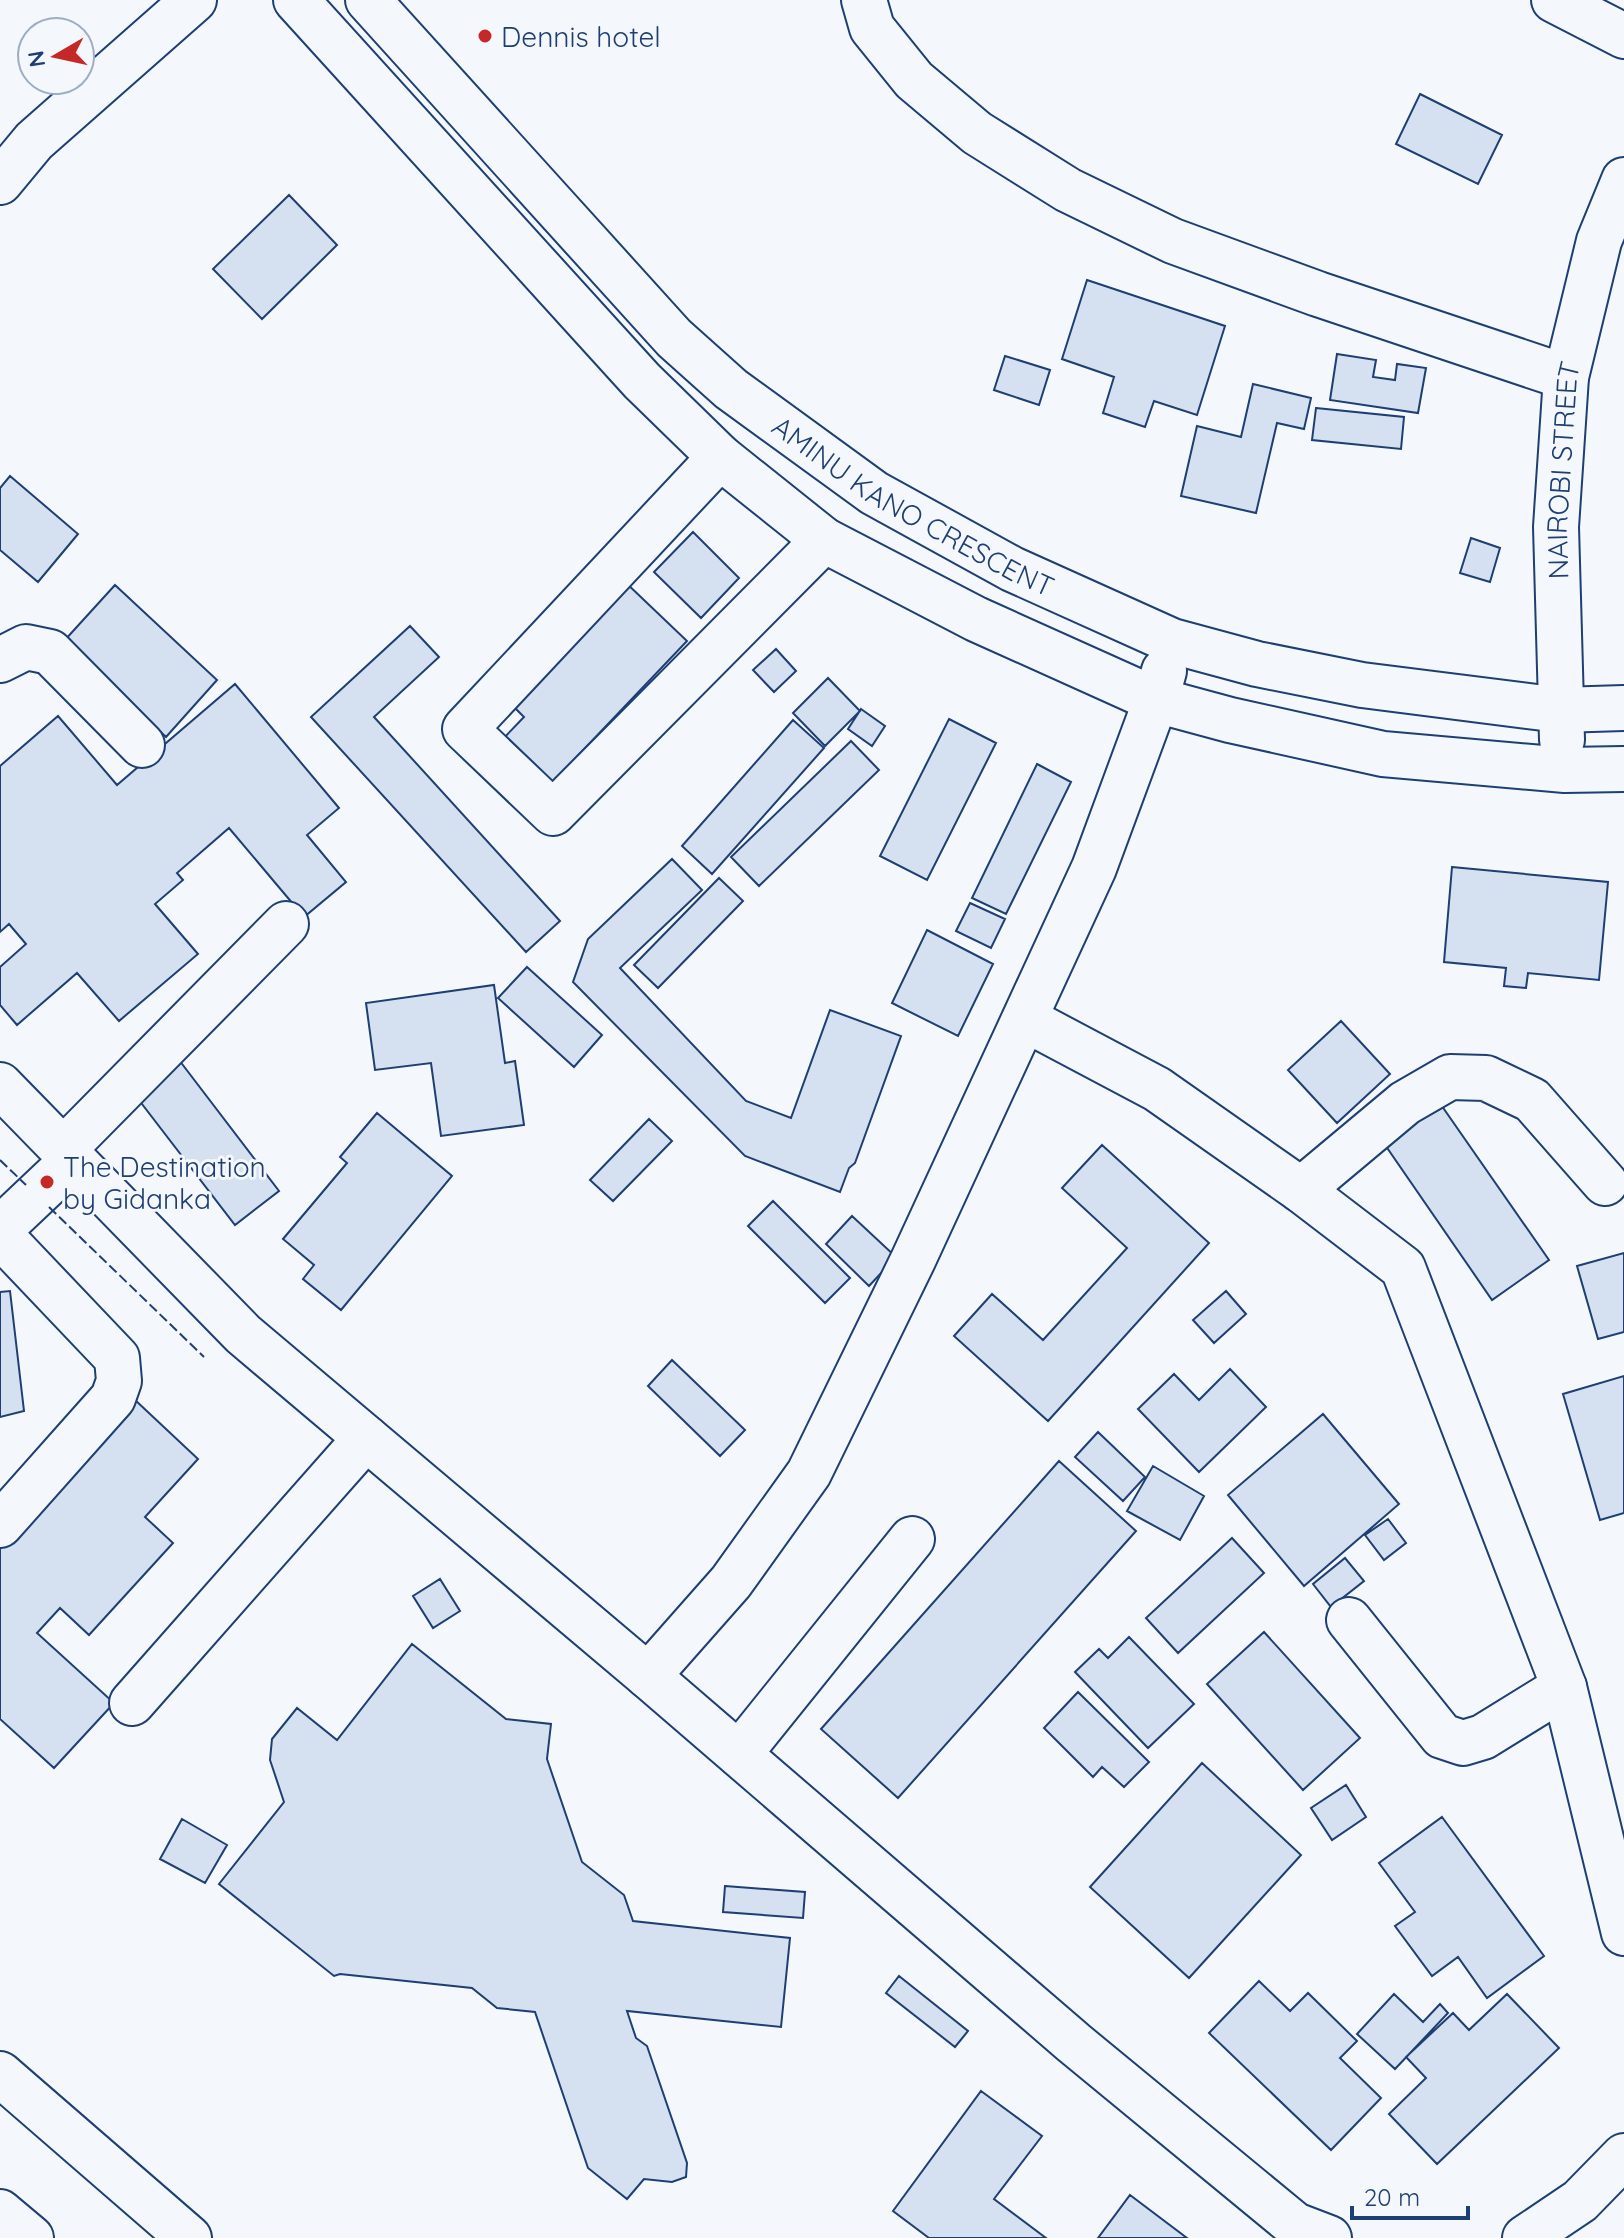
<svg xmlns="http://www.w3.org/2000/svg" width="1624" height="2238" font-family="Quicksand,sans-serif">
	<rect width="100%" height="100%" fill="#f4f7fb"/>
	<!-- building -->
	<path fill="#d5e0f0" stroke="#1d3f73" stroke-width="2" d="M1420,94L1502,135L1478,184L1396,144Z
		M289,195L337,245L262,319L213,269Z
		M1087,280L1225,326L1197,415L1154,401L1145,427L1103,413L1114,377L1062,359Z
		M1337,354L1376,360L1373,377L1395,380L1397,364L1426,368L1418,413L1330,400Z
		M1005,356L1050,370L1039,405L994,390Z
		M1253,384L1311,398L1304,429L1277,423L1256,513L1181,496L1197,426L1241,437Z
		M1316,408L1404,417L1401,449L1312,440Z
		M10,476L78,534L38,582L0,550V488Z
		M693,532L739,578L701,618L654,572Z
		M1471,538L1500,548L1490,582L1460,573Z
		M623,580L687,641L548,787L500,742L524,717L508,701Z
		M115,585L217,680L166,737L64,641Z
		M410,626L439,657L374,717L560,921L526,952L311,717Z
		M776,649L796,671L774,692L753,670Z
		M828,678L860,711L825,746L793,713Z
		M235,684L339,808L307,835L346,882L304,917L229,828L177,873L183,880L155,904L198,954L119,1021L77,973L17,1025L0,1005V967L26,944L9,924L0,932V766L58,716L117,785Z
		M861,709L885,726L872,746L848,729Z
		M949,719L996,743L927,880L880,856Z
		M793,720L824,748L712,874L682,846Z
		M851,741L879,770L759,886L731,857Z
		M1037,764L1071,782L1006,914L972,898Z
		M672,859L702,890L620,968L746,1101L791,1118L830,1010L901,1036L855,1163L849,1168L840,1192L745,1156L573,982L588,939Z
		M1452,867L1608,882L1599,980L1528,973L1526,988L1504,986L1506,968L1444,962Z
		M719,878L743,901L658,988L634,965Z
		M970,903L1005,919L991,948L956,931Z
		M927,930L993,964L958,1036L892,1003Z
		M527,967L602,1035L574,1067L498,998Z
		M494,985L505,1063L515,1061L524,1125L441,1136L431,1063L375,1070L366,1003Z
		M1341,1021L1390,1074L1337,1123L1288,1070Z
		M176,1056L279,1191L235,1225L132,1091Z
		M1437,1099L1549,1260L1492,1300L1381,1139Z
		M377,1113L452,1176L341,1310L303,1279L314,1265L283,1239L347,1163L340,1157Z
		M649,1119L672,1141L613,1201L590,1180Z
		M1102,1145L1209,1243L1048,1421L954,1336L992,1294L1043,1340L1127,1248L1062,1188Z
		M773,1201L850,1278L825,1303L748,1226Z
		M852,1216L896,1257L869,1286L826,1244Z
		M1624,1253V1332L1598,1339L1577,1266Z
		M10,1291L24,1411L0,1417V1292Z
		M1226,1291L1246,1314L1214,1343L1193,1320Z
		M672,1360L745,1430L720,1456L648,1386Z
		M1230,1369L1266,1407L1199,1472L1138,1409L1174,1374L1199,1400Z
		M1624,1376V1513L1600,1520L1563,1394Z
		M134,1399L198,1459L145,1517L173,1543L89,1635L60,1608L37,1633L114,1703L54,1768L0,1719V1547Z
		M1323,1414L1399,1504L1304,1586L1228,1495Z
		M1098,1432L1145,1477L1123,1501L1075,1457Z
		M1059,1461L1136,1531L898,1798L821,1729Z
		M1153,1466L1204,1496L1180,1540L1127,1511Z
		M1388,1519L1406,1543L1384,1560L1365,1535Z
		M1232,1538L1264,1573L1178,1653L1146,1618Z
		M1345,1558L1364,1581L1331,1607L1313,1584Z
		M440,1579L460,1611L433,1628L413,1596Z
		M1264,1632L1360,1738L1303,1790L1207,1684Z
		M1129,1637L1194,1704L1148,1748L1075,1672L1099,1649L1108,1658Z
		M412,1644L506,1719L551,1724L547,1759L582,1862L624,1895L633,1921L790,1938L781,2027L627,2011L636,2038L647,2046L687,2163L686,2177L672,2182L644,2179L627,2199L588,2168L535,2012L497,2008L472,1988L340,1974L334,1976L219,1884L284,1802L270,1760L272,1739L297,1708L337,1740Z
		M1078,1692L1149,1762L1124,1787L1102,1767L1093,1777L1044,1728Z
		M1202,1763L1301,1855L1189,1978L1090,1887Z
		M1346,1785L1366,1817L1332,1840L1311,1808Z
		M1442,1817L1544,1956L1487,1998L1458,1957L1432,1976L1395,1926L1415,1912L1379,1863Z
		M182,1819L227,1845L205,1883L160,1859Z
		M725,1886L805,1892L803,1918L723,1912Z
		M899,1976L968,2031L955,2047L886,1993Z
		M1259,1981L1290,2011L1308,1993L1357,2041L1340,2058L1381,2098L1331,2150L1209,2033Z
		M1394,1994L1423,2022L1440,2004L1448,2013L1395,2069L1357,2034Z
		M1507,1994L1559,2048L1437,2164L1389,2114L1426,2078L1406,2057L1453,2013L1469,2030Z
		M981,2091L1042,2136L994,2199L1046,2238H929L893,2211Z
		M1130,2195L1187,2238H1098Z"/>
	<g fill="none" stroke-linecap="round" stroke-linejoin="round">
		<!-- minor casing -->
		<g stroke="#1d3f73" stroke-width="48">
			<g id="minor">
				<path d="M296,0L642,381L720,457L824,540L976,619L1156,700L1230,720L1383,754L1565,770L1624,769"/>
				<path id="s1" d="M368,0L674,338L731,389L874,493L1012,569L1172,641L1257,664L1362,685L1560,710L1624,708"/>
				<path d="M864,0L872,28L914,80L977,133L1068,190L1173,241L1318,294L1566,377"/>
				<path d="M1554,0L1624,36"/>
				<path d="M0,182L34,141L194,0"/>
				<path d="M720,457L465,729L553,813L824,540"/>
				<path d="M0,660L26,647L50,652L142,745"/>
				<path id="s2" d="M1562,740L1556,527L1566,377L1599,241L1624,180"/>
				<path d="M1025,1019L1157,1089L1301,1190L1403,1268L1564,1687L1624,1933"/>
				<path d="M0,1085L243,1334L648,1676L1074,2043L1295,2225L1329,2238"/>
				<path d="M63,1150L286,924"/>
				<path d="M1301,1190L1405,1103L1450,1077L1486,1078L1532,1100L1605,1183"/>
				<path d="M0,1229L73,1160"/>
				<path d="M0,1235L117,1358L119,1381L113,1398L0,1525"/>
				<path d="M1349,1620L1442,1736L1463,1743L1483,1737L1564,1687"/>
				<path d="M648,1676L731,1582L809,1473L913,1260L1094,868L1156,700L1164,671"/>
				<path d="M132,1703L366,1438"/>
				<path d="M739,1754L912,1539"/>
				<path d="M1525,2238L1580,2201L1624,2156"/>
			</g>
		</g>
		<!-- highway casing -->
		<g stroke="#1d3f73" stroke-width="48">
			<path id="highway" d="M0,2074L189,2238
				M0,2212L31,2238"/>
		</g>
		<!-- minor -->
		<use href="#minor" stroke="#f4f7fb" stroke-width="44"/>
		<!-- highway -->
		<use href="#highway" stroke="#f4f7fb" stroke-width="44"/>
		<!-- fence -->
		<path stroke="#1d3f73" stroke-width="2" stroke-dasharray="10 4" stroke-linecap="butt" d="M0,1160L26,1185
			M49,1207L204,1357"/>
	</g>
	<!-- markers -->
	<g fill="#c62828" stroke="#f4f7fb" stroke-width="3">
		<circle cx="485" cy="36" r="8"/>
		<circle cx="47" cy="1182" r="8"/>
	</g>
	<g text-anchor="middle" dominant-baseline="central" stroke-width="6" stroke-linejoin="round" paint-order="stroke">
		<!-- poi labels -->
		<g font-size="28" fill="#1d3f73" stroke="#f4f7fb" text-anchor="start">
			<text x="501" y="36">Dennis hotel</text>
			<text x="63" y="1166">The Destination<tspan x="63" dy="32">by Gidanka</tspan></text>
		</g>
		<!-- street labels -->
		<g font-size="28" fill="#1d3f73" stroke="#f4f7fb">
			<text stroke="none"><textPath href="#s2" startOffset="270">NAIROBI STREET</textPath></text>
			<text stroke="none"><textPath href="#s1" startOffset="750">AMINU KANO CRESCENT</textPath></text>
		</g>
	</g>
	<!-- north arrow -->
	<g transform="translate(56 56) rotate(261)"><circle r="38" fill="#f4f7fb" stroke="#9eadc5" stroke-width="2"/>
	<path d="M0-6L14 30L0 20L-14 30Z" fill="#c62828"/>
	<text y="-12" font-size="22" font-weight="bold" text-anchor="middle" fill="#1d3f73">N</text>
	</g>
	<!-- scale -->
	<path d="M1352 2206v12h116v-12" fill="none" stroke="#1d3f73" stroke-width="4"/>
	<text x="1364" y="2206" font-size="24" fill="#1d3f73" stroke="#f4f7fb" stroke-width="6" paint-order="stroke">20 m</text>
</svg>
